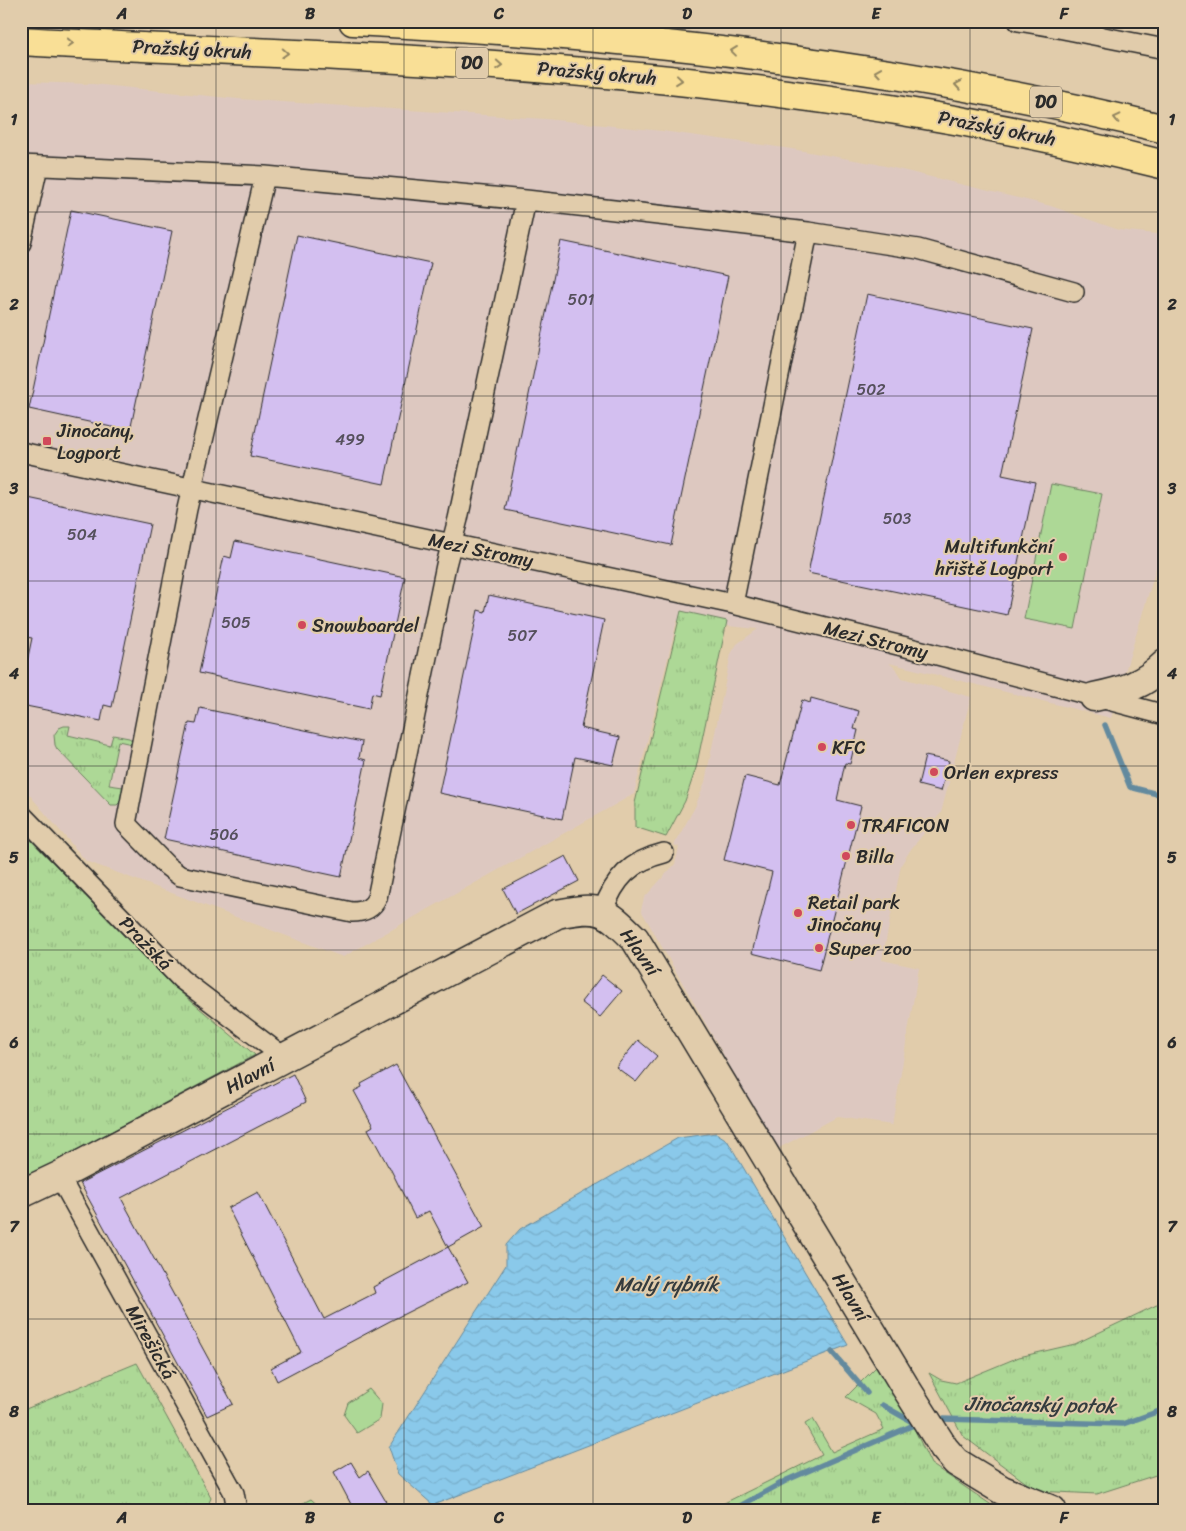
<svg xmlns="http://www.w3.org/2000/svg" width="1186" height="1531" font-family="Sriracha,sans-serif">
	<defs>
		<pattern id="grass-tufts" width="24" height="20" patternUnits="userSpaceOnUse" patternTransform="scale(1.25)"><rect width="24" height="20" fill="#add896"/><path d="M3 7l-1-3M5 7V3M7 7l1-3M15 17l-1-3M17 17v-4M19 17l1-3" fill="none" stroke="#95ba81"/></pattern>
		<pattern id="water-waves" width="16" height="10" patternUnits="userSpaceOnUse" patternTransform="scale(1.25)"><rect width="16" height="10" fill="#8ac9ea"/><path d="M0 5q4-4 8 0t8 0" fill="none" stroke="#77adc9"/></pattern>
	</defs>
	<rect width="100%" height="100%" fill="#e1ccab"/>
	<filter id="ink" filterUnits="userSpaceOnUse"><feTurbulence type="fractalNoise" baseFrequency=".02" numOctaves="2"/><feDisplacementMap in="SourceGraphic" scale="10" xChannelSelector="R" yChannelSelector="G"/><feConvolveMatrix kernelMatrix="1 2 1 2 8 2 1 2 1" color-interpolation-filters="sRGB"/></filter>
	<g filter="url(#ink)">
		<!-- built -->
		<path fill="#ddc8c0" d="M21,82L93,84L238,99L546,119L662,131L792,149L877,164L1051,206L1119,230L1165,235V539L1111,718L889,663L897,670L902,678L971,697L941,813L911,849L901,865L882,960L919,968L892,1125L837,1117L777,1149L641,910L644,898L675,864L679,847L674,845L695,807L705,782L731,654L737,644L758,629L677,621L634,794L343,957L86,861L21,785Z"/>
		<!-- grass -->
		<path fill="url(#grass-tufts)" stroke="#6c8260" d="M681,611L727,621L696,768L685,801L666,837L635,827V803Z
			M64,726H70L68,735L110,745L113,735L129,738L132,740V744L118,741L109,785L123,787L120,802L117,805H111L57,749L55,745L54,735L59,728Z
			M21,830L173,986L255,1055L28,1176L21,1162Z
			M1165,1301V1472L1097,1494L1037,1491L963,1436L929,1373L941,1380L956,1383L1019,1357L1075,1344Z
			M137,1363L211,1498L206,1510H21V1411Z
			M877,1366L900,1399L931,1464L993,1506L1002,1510H710L822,1455L805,1424L813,1419L832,1452L884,1429L876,1414L846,1397Z
			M311,1499L323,1510H289Z"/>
		<!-- park -->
		<path fill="#add896" stroke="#6c8260" d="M1051,484L1102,494L1075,629L1024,619Z
			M369,1389L382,1404L380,1419L357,1433L344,1415L348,1403Z"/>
		<!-- water -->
		<path fill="url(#water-waves)" stroke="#648a9e" d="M716,1133L727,1140L848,1345L433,1505L398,1474L389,1447L506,1265V1245L520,1229L678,1138Z"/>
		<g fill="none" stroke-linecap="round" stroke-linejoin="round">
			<!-- stream -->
			<path stroke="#648a9e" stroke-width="5.5" d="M1105,725L1130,787L1165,796
				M832,1352L867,1393
				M882,1405L916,1424
				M942,1419L1123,1424L1165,1409
				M733,1510L787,1480L916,1424"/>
		</g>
		<!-- building -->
		<path fill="#d3bff0" stroke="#2b2b2b" d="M71,210L172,231L130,431L29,409Z
			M297,235L431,263L384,484L250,456Z
			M561,241L728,276L671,545L505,510Z
			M867,294L1033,329L1002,475L1035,482L1007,615L808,573Z
			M28,498L150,524L112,707L104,705L101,721L21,705V690L32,638L21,636V529Z
			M235,541L405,577L380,695L372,693L369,709L199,673L224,556L231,558Z
			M489,595L604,620L581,728L620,737L613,765L575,757L562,819L439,793L478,610L485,612Z
			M811,698L859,711L854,729L858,730L850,764L845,763L837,800L861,806L819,970L752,953L772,872L724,860L745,776L780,785L802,700L810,703Z
			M200,708L362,742L359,758L366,760L341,877L164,839L189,723L196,724Z
			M925,756L949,761L941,791L918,785Z
			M566,856L579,881L516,914L503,889Z
			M602,975L622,991L600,1017L581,1002Z
			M638,1040L657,1056L636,1082L616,1067Z
			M396,1065L484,1227L448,1247L429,1211L415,1218L389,1166H388L368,1129L373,1126L354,1091L362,1087L361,1084Z
			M293,1074L306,1102L121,1198L233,1404L207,1416L80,1183Z
			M258,1192L324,1319L375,1293L373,1287L448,1247L468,1282L390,1321L277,1381L271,1368L301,1352L228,1208Z
			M351,1462L360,1477L368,1471L391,1510H354L334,1472Z"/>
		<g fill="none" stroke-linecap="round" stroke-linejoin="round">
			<!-- street casing -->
			<g stroke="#2b2b2b" stroke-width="22">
				<path id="street" d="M1018,21L1048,26L1165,49
					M21,165L265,176L526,200L808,232
					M265,176L187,509L126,824L167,866L180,876L352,912C364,912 372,909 377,898L446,565L458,519L526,200
					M21,243L38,166
					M21,452L733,604L926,652L1165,715
					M733,604L808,232L918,249L1074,292
					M21,814L181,979L285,1058
					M603,911C614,879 631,861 664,853
					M59,1176L234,1493L237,1510"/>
			</g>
			<!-- secondary casing -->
			<g stroke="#2b2b2b" stroke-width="31">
				<path id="secondary" d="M1094,697C1123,691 1144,685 1165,664
					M21,1194L59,1176L557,914C600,905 605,909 635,939L904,1385L944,1448L956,1462L1002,1490L1052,1510"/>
			</g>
			<!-- highway casing -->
			<g stroke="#2b2b2b" stroke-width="31">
				<path id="highway" d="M353,21C627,35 898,64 1165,129
					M21,41C200,51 380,55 559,70C763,86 966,115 1165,165"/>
			</g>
			<!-- street -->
			<use href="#street" stroke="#e1ccab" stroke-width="19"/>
			<!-- secondary -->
			<use href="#secondary" stroke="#e1ccab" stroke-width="28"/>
			<!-- highway -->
			<use href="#highway" stroke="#f9df96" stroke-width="28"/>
		</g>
		<!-- one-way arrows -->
		<defs><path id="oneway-chevron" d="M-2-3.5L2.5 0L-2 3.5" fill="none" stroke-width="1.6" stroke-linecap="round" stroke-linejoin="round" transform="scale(1.25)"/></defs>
		<g stroke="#928560">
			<use href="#oneway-chevron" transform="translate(70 43) rotate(3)"/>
			<use href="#oneway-chevron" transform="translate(734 51) rotate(-173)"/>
			<use href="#oneway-chevron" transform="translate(285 53) rotate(3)"/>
			<use href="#oneway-chevron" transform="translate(499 65) rotate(4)"/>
			<use href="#oneway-chevron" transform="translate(878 72) rotate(-171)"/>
			<use href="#oneway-chevron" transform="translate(679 80) rotate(6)"/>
			<use href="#oneway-chevron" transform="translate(958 85) rotate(-170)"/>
			<use href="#oneway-chevron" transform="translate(1117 118) rotate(-167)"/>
		</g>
	</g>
	<!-- grid -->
	<path fill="none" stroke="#2b2b2b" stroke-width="1" stroke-opacity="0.55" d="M216,21V1510M404,21V1510M593,21V1510M781,21V1510M970,21V1510M21,212H1165M21,396H1165M21,581H1165M21,766H1165M21,950H1165M21,1134H1165M21,1319H1165"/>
	<!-- markers -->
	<g fill="#d1495b" stroke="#e1ccab" stroke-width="2">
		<rect x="42" y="436" width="10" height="10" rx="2.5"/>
		<circle cx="1063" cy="557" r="5"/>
		<circle cx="302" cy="625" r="5"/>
		<circle cx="822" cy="747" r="5"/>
		<circle cx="934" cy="772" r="5"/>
		<circle cx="851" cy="825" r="5"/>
		<circle cx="846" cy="856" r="5"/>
		<circle cx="798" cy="913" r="5"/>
		<circle cx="819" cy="948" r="5"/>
	</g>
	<g text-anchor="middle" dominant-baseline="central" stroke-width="4" stroke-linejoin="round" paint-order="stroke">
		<!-- number labels -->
		<g font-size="16" fill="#55505c">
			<text x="581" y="299">501</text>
			<text x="871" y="389">502</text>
			<text x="350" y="439">499</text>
			<text x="897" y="518">503</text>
			<text x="82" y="534">504</text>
			<text x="236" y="622">505</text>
			<text x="522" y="635">507</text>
			<text x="224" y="834">506</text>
		</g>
		<!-- shield labels -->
		<g fill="#e1ccab" stroke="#625b51" stroke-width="1">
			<rect x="456" y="47.5" width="32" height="31" rx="4"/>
			<rect x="1030" y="86.5" width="32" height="31" rx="4"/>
		</g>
		<g font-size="18" font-weight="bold" fill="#2b2b2b">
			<text x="472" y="63">D0</text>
			<text x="1046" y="102">D0</text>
		</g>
		<!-- street labels -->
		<g font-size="19" fill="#2b2b2b" stroke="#e1ccab">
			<text transform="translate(192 49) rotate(3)">Pražský okruh</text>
			<text transform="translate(597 73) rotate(5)">Pražský okruh</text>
			<text transform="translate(997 128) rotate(11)">Pražský okruh</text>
			<text transform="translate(481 550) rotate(12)">Mezi Stromy</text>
			<text transform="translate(876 640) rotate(14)">Mezi Stromy</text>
			<text transform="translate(146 943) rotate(46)">Pražská</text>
			<text transform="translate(640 952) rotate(55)">Hlavní</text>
			<text transform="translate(250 1076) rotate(-28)">Hlavní</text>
			<text transform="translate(851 1297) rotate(59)">Hlavní</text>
			<text transform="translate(151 1342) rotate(61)">Mirešická</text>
		</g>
		<!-- poi labels -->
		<g font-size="19" fill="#2b2b2b" stroke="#e1ccab" text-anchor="start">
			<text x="57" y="430">Jinočany,<tspan x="57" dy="22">Logport</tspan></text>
			<text x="1053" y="546" text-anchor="end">Multifunkční<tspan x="1053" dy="22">hřiště Logport</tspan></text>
			<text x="312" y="625">Snowboardel</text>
			<text x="832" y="747">KFC</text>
			<text x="944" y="772">Orlen express</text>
			<text x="861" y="825">TRAFICON</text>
			<text x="856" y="856">Billa</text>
			<text x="808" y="902">Retail park<tspan x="808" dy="22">Jinočany</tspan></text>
			<text x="829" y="948">Super zoo</text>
		</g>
		<!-- water labels -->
		<g font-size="20" font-style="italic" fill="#343b3e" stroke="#e1ccab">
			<text x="667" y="1284">Malý rybník</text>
			<text transform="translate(1040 1405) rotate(1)">Jinočanský potok</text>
		</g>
	</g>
	<!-- margin -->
	<rect width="1186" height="1531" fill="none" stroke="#e1ccab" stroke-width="55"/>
	<rect x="28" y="28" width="1130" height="1476" fill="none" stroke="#2b2b2b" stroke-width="2"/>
	<g font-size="16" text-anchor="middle" font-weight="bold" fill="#2b2b2b">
		<text x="122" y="19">A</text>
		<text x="310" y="19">B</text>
		<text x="499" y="19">C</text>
		<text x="687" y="19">D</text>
		<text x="876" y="19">E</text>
		<text x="1064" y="19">F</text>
		<text x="14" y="125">1</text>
		<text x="1172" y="125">1</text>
		<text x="14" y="310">2</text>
		<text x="1172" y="310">2</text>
		<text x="14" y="494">3</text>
		<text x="1172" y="494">3</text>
		<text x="14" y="679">4</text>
		<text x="1172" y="679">4</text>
		<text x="14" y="863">5</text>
		<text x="1172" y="863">5</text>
		<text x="14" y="1048">6</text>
		<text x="1172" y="1048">6</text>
		<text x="14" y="1232">7</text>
		<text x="1172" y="1232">7</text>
		<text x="14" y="1417">8</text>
		<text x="1172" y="1417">8</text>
		<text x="122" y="1523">A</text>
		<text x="310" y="1523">B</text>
		<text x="499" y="1523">C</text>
		<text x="687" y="1523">D</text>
		<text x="876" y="1523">E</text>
		<text x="1064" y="1523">F</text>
	</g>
</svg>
